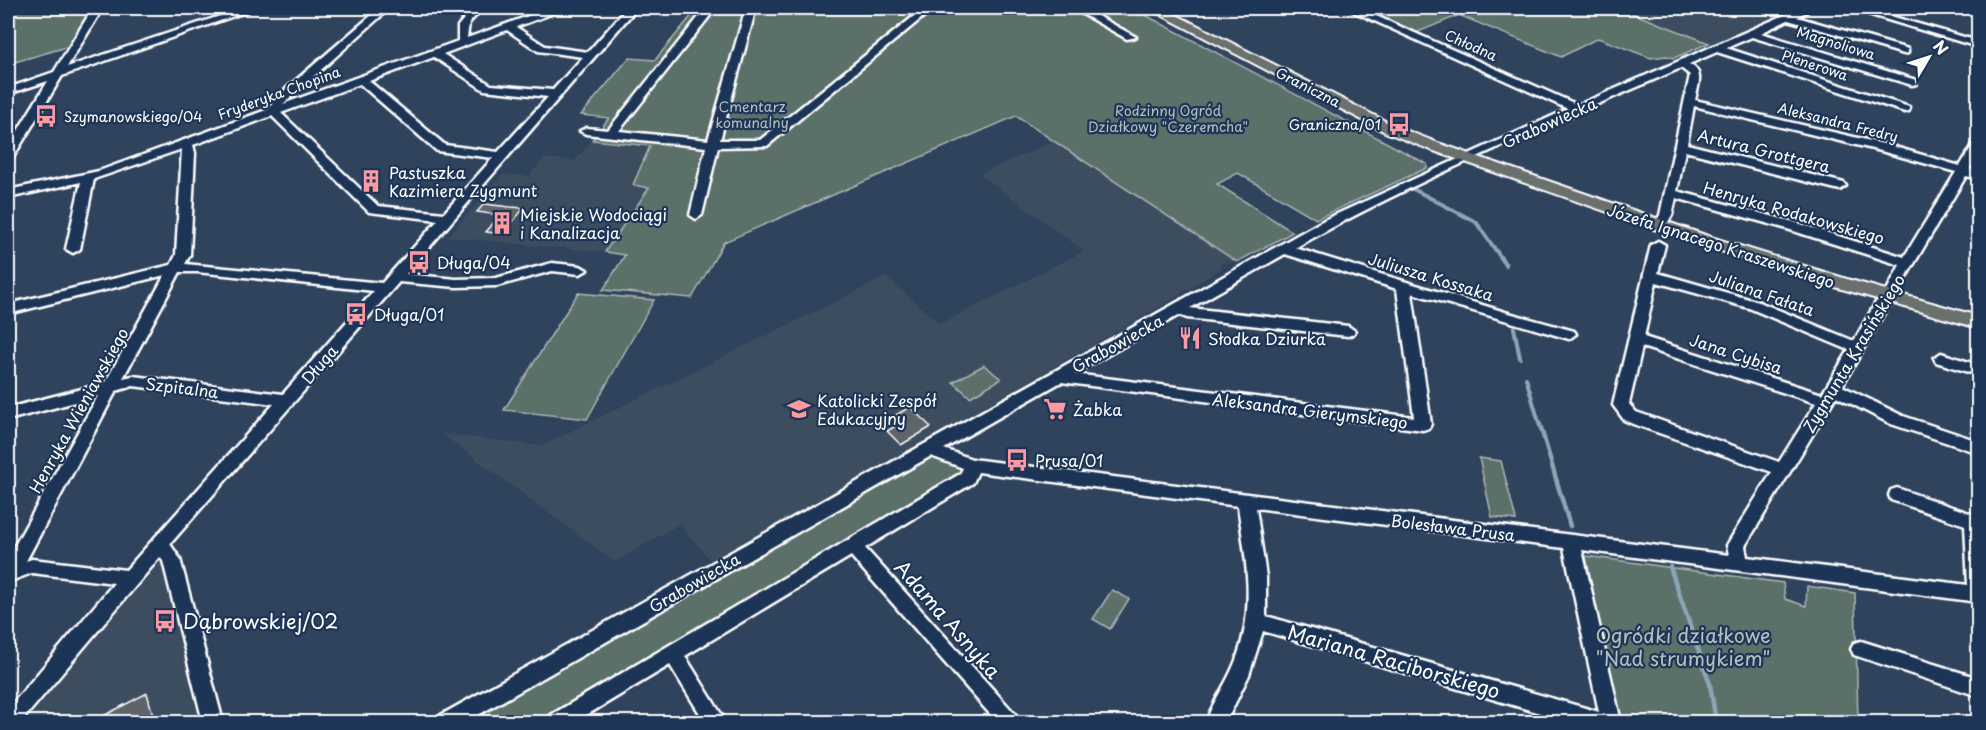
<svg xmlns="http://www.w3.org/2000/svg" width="1986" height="730" font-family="'Playpen Sans',sans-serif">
	<rect width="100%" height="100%" fill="#30435d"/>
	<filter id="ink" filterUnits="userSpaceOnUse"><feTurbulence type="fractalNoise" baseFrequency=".0167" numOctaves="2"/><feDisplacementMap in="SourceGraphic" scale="12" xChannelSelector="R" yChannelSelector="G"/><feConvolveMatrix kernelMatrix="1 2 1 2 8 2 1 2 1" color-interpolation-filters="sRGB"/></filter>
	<g filter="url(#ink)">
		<!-- built -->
		<path fill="#3e4d61" d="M1618,8H1797L1713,44Z
			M592,140L650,146L633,185L649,187L605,252L448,237L503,174L529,176L544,158L575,161Z
			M1055,141L1236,261L1232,263L1227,261L1220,265L1222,268L1161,306L712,562L679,524L615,562L442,434L541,446L886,277L940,324L1084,251L979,174Z
			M161,545L196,655L213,722H9L102,610Z"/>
		<!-- green -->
		<path fill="#5b6f6b" stroke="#adb7b5" stroke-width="1.5" d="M8,8H98L77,44L8,64Z
			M698,8H1132L1427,164V168L1316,219L1238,173L1217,184L1293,232L1237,262L1016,116L724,242L692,298L603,290L625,255L605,252L649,188L633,185L650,146L592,140L609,118L581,115L629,58L655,60Z
			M1358,8H1619L1709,43L1674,58L1666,56L1651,58L1598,38L1561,57L1459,15L1416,33Z
			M578,293L654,300L587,419L504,410Z
			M984,365L1001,379L970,397L953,382Z
			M930,448L972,465L967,478L558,722H448Z
			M1479,458L1501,461L1516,520L1492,517Z
			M1586,556L1783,583L1785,599L1806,606L1807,586L1855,593L1858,722H1620Z
			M1112,590L1129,599L1110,629L1093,619Z"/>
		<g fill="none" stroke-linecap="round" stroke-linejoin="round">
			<!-- stream-far1 -->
			<path stroke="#8ca6b6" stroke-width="4" d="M1413,189L1476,222L1506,265
				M1514,328L1520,358
				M1526,378L1540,426"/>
			<!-- stream -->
			<path stroke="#8ca6b6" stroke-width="4.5" d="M1540,425L1570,526
				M1670,567L1710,684L1716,722"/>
		</g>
		<!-- building -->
		<path fill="#5e646a" stroke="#fff" stroke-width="1.5" d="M484,204L510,207L524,208L503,234L486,232L500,215L477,212Z
			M910,407L931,427L901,445L887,431L903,422L896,415Z
			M147,693L155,723H90Z"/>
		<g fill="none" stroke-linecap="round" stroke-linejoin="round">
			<!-- minor casing -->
			<g stroke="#fff" stroke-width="5">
				<path id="minor" d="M93,8H103L67,67L244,8H257L62,76L14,156L8,159V147L48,81L8,94V88L54,72Z
					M380,8H390L283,104L458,41V26L473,8H483L469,23L467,38L551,8H564L562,10L516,27L545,46L588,52L627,8H637L406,274L456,279L496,278L552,263L580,266L587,270L580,274L552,271L497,286L456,287L399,282L170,544L180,559L223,722H203L163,561L160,557L21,722H8V709L114,583L32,573L8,582L9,556L98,396L8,420V408L105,383L165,275L8,314V304L171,265L176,255L182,149L94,179L80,249L73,253L66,249L81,182L8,198V190L99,171L269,109L273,102L287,88ZM507,30L538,51L583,57L553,90L491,85L443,54ZM434,57L484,90L548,97L498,152L445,145L369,81ZM360,84L437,151L493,158L444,213L378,206L281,113ZM272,116L369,212L438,220L382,283L185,264L190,255L195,153L193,145ZM180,272H197L374,291L283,394L133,376L123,378ZM133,386L274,404L126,570L32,559L26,561L116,391Z
					M706,8H716L619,131L708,140L746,8H756L720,140H760L924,8H934L767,146L718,147L702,215L696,219L690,215L706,147L586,134L580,131L586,128L608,130Z
					M1072,8H1083L1136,37L1127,39Z
					M1346,8H1358L1578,105L1801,8H1813L1797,17L1908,49V53L1904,54L1788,20L1761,33L1916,80V84L1912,85L1752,37L1726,48L1909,107V111L1905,112L1717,52L1689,64C1705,72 1698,85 1695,100L1888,145L1960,166L1974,143H1978V155L1970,169L1978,171V179L1966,176L1902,284L1895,301L1887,308L1842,386L1903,416L1978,441V453L1891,424L1836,396L1745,546L1747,557L1968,585L1965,525L1891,500L1889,495L1891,490L1897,488L1978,516V602L1582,550L1621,722H1570L1263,631L1249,675L1226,722H1206C1213,701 1228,682 1236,660C1256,608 1246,559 1238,506L978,472L973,483L865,548L1016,715L1019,722H997L851,556L685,656L726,722H705L670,665L575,722H548L551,715L960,474L963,468L931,456L466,722H438L441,715L1326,219L1568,109ZM1681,68L1690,75L1660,215L1653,226L1654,229H1664L1672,215L1676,198L1784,228L1900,265L1884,296L1876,302L1854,341L1759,302L1658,273L1665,245L1658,241L1651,245L1613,405L1624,420L1633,424L1772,472L1730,540L1727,545L1729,555L972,459L944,449L1061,382L1423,430L1429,428L1431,424L1412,293L1569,339L1576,334L1574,331L1505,312L1295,248C1418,178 1551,125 1681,68ZM1694,106L1881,151L1956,172L1904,257L1794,222L1677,191L1685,151L1840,190L1846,186L1844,183L1687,144ZM1285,254L1397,289L1414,417L1074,374L1179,315L1187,318L1348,336L1353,334L1355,331L1348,326L1190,308ZM1656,282L1749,308L1849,350L1822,394L1644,337ZM1642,347L1816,403L1779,462L1636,412L1629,404ZM1256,508L1564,548L1599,712L1266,616V577Z
					M1848,8H1862L1978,41V47Z
					M1941,353L1978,365V375L1936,362L1934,358Z
					M1861,641L1978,678V696L1854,655L1851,649L1854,643Z"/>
			</g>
			<!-- major casing -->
			<g stroke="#fff" stroke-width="4">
				<path id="major" d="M1148,8H1163L1395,126L1441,144L1711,237L1847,279L1978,316V328L1835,287L1699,244L1431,150L1385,132Z"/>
			</g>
			<!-- minor -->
			<use href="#minor" fill="#1d3557" fill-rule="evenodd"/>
			<!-- major -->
			<use href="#major" fill="#6b706d" fill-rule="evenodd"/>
		</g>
	</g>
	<!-- icons -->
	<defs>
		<g id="bus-bare" transform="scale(1.8)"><path d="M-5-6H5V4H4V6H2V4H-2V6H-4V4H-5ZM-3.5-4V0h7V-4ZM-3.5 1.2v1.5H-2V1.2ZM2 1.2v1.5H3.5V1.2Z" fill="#ff9aa2" stroke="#1d3557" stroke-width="2.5" paint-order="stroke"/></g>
		<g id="building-bare" transform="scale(1.8)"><path d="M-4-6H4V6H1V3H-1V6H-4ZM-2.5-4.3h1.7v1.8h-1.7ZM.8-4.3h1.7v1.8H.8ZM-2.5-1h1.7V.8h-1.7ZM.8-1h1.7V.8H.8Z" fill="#ff9aa2" stroke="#1d3557" stroke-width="2.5" paint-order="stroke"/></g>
		<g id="restaurant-bare" transform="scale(1.8)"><path d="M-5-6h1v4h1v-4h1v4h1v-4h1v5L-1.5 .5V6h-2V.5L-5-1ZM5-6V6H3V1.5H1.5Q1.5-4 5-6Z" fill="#ff9aa2" stroke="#1d3557" stroke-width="2.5" paint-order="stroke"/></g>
		<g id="school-bare" transform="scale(1.8)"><path d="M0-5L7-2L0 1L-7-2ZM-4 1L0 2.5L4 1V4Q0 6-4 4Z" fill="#ff9aa2" stroke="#1d3557" stroke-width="2.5" paint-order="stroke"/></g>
		<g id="supermarket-bare" transform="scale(1.8)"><path d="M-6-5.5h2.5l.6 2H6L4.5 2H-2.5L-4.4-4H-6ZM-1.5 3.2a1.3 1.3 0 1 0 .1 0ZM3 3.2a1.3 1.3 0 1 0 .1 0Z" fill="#ff9aa2" stroke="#1d3557" stroke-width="2.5" paint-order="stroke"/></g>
	</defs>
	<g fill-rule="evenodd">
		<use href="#bus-bare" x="46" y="116"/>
		<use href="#bus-bare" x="1399" y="124"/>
		<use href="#building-bare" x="371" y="181"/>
		<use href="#building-bare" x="502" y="223"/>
		<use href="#bus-bare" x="419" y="262"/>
		<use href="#bus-bare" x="356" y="314"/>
		<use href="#restaurant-bare" x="1190" y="338"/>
		<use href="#school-bare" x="799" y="409"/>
		<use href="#supermarket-bare" x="1055" y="409"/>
		<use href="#bus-bare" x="1017" y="460"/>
		<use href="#bus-bare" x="165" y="621"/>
	</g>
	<g text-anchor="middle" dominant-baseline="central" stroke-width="4.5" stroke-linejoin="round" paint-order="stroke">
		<!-- far-street labels -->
		<g font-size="14" fill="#fff" stroke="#1d3557">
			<text transform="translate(1836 43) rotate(17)">Magnoliowa</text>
			<text transform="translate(1471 45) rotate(24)">Chłodna</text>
			<text transform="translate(1815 65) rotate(18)">Plenerowa</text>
			<text transform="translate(1308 87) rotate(27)">Graniczna</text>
			<text transform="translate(279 93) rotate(-20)">Fryderyka Chopina</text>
			<text transform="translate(1838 122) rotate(14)">Aleksandra Fredry</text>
		</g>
		<!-- far-park labels -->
		<g font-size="14" fill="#b5bebc" stroke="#1d3557">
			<text x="752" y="106">Cmentarz<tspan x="752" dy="16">komunalny</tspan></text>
			<text x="1168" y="110">Rodzinny Ogród<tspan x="1168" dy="16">Działkowy "Czeremcha"</tspan></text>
		</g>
		<!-- far-poi labels -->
		<g font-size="14" fill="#fff" stroke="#1d3557" text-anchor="start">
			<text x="64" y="116">Szymanowskiego/04</text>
			<text x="1381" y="124" text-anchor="end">Graniczna/01</text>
		</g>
		<!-- street labels -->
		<g font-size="16" fill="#fff" stroke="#1d3557">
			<text transform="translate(1549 122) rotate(-24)">Grabowiecka</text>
			<text transform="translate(1764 150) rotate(14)">Artura Grottgera</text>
			<text transform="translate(1794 212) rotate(16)">Henryka Rodakowskiego</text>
			<text transform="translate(1721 245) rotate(18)">Józefa Ignacego Kraszewskiego</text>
			<text transform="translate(1431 276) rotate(17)">Juliusza Kossaka</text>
			<text transform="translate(1762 292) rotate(19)">Juliana Fałata</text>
			<text transform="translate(1117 343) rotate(-29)">Grabowiecka</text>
			<text transform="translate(1736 353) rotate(18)">Jana Cybisa</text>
			<text transform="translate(1853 353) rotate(-59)">Zygmunta Krasińskiego</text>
			<text transform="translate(319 364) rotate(-49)">Długa</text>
			<text transform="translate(182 387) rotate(7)">Szpitalna</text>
			<text transform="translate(78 410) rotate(-61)">Henryka Wieniawskiego</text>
			<text transform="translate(1310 410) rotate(7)">Aleksandra Gierymskiego</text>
			<text transform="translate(1453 527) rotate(7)">Bolesława Prusa</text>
			<text transform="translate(694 582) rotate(-30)">Grabowiecka</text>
		</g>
		<!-- poi labels -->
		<g font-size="16" fill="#fff" stroke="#1d3557" text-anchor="start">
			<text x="389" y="172">Pastuszka<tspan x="389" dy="18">Kazimiera Zygmunt</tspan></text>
			<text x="520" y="214">Miejskie Wodociągi<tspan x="520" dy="18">i Kanalizacja</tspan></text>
			<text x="437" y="262">Długa/04</text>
			<text x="374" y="314">Długa/01</text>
			<text x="1208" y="338">Słodka Dziurka</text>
			<text x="817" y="400">Katolicki Zespół<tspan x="817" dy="18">Edukacyjny</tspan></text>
			<text x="1073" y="409">Żabka</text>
			<text x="1035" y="460">Prusa/01</text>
		</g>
		<!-- near-street labels -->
		<g font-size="20" fill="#fff" stroke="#1d3557">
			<text transform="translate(948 619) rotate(49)">Adama Asnyka</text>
			<text transform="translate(1394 661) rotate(16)">Mariana Raciborskiego</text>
		</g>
		<!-- near-poi labels -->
		<g font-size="20" fill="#fff" stroke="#1d3557" text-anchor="start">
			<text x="183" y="621">Dąbrowskiej/02</text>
		</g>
		<!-- near-park labels -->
		<g font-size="20" fill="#b5bebc" stroke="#1d3557">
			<text x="1683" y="635">Ogródki działkowe<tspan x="1683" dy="23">"Nad strumykiem"</tspan></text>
		</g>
	</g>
	<!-- margin -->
	<rect width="1986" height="730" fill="none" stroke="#1d3557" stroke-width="30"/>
	<rect x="15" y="15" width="1956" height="700" fill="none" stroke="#fff" stroke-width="2" filter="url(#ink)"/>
	<!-- north arrow -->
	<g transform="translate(1929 57) rotate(51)" stroke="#1d3557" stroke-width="4.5" paint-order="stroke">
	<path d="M0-4.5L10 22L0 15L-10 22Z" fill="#ffffff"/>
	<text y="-9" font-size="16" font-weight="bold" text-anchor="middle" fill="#ffffff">N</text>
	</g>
</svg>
